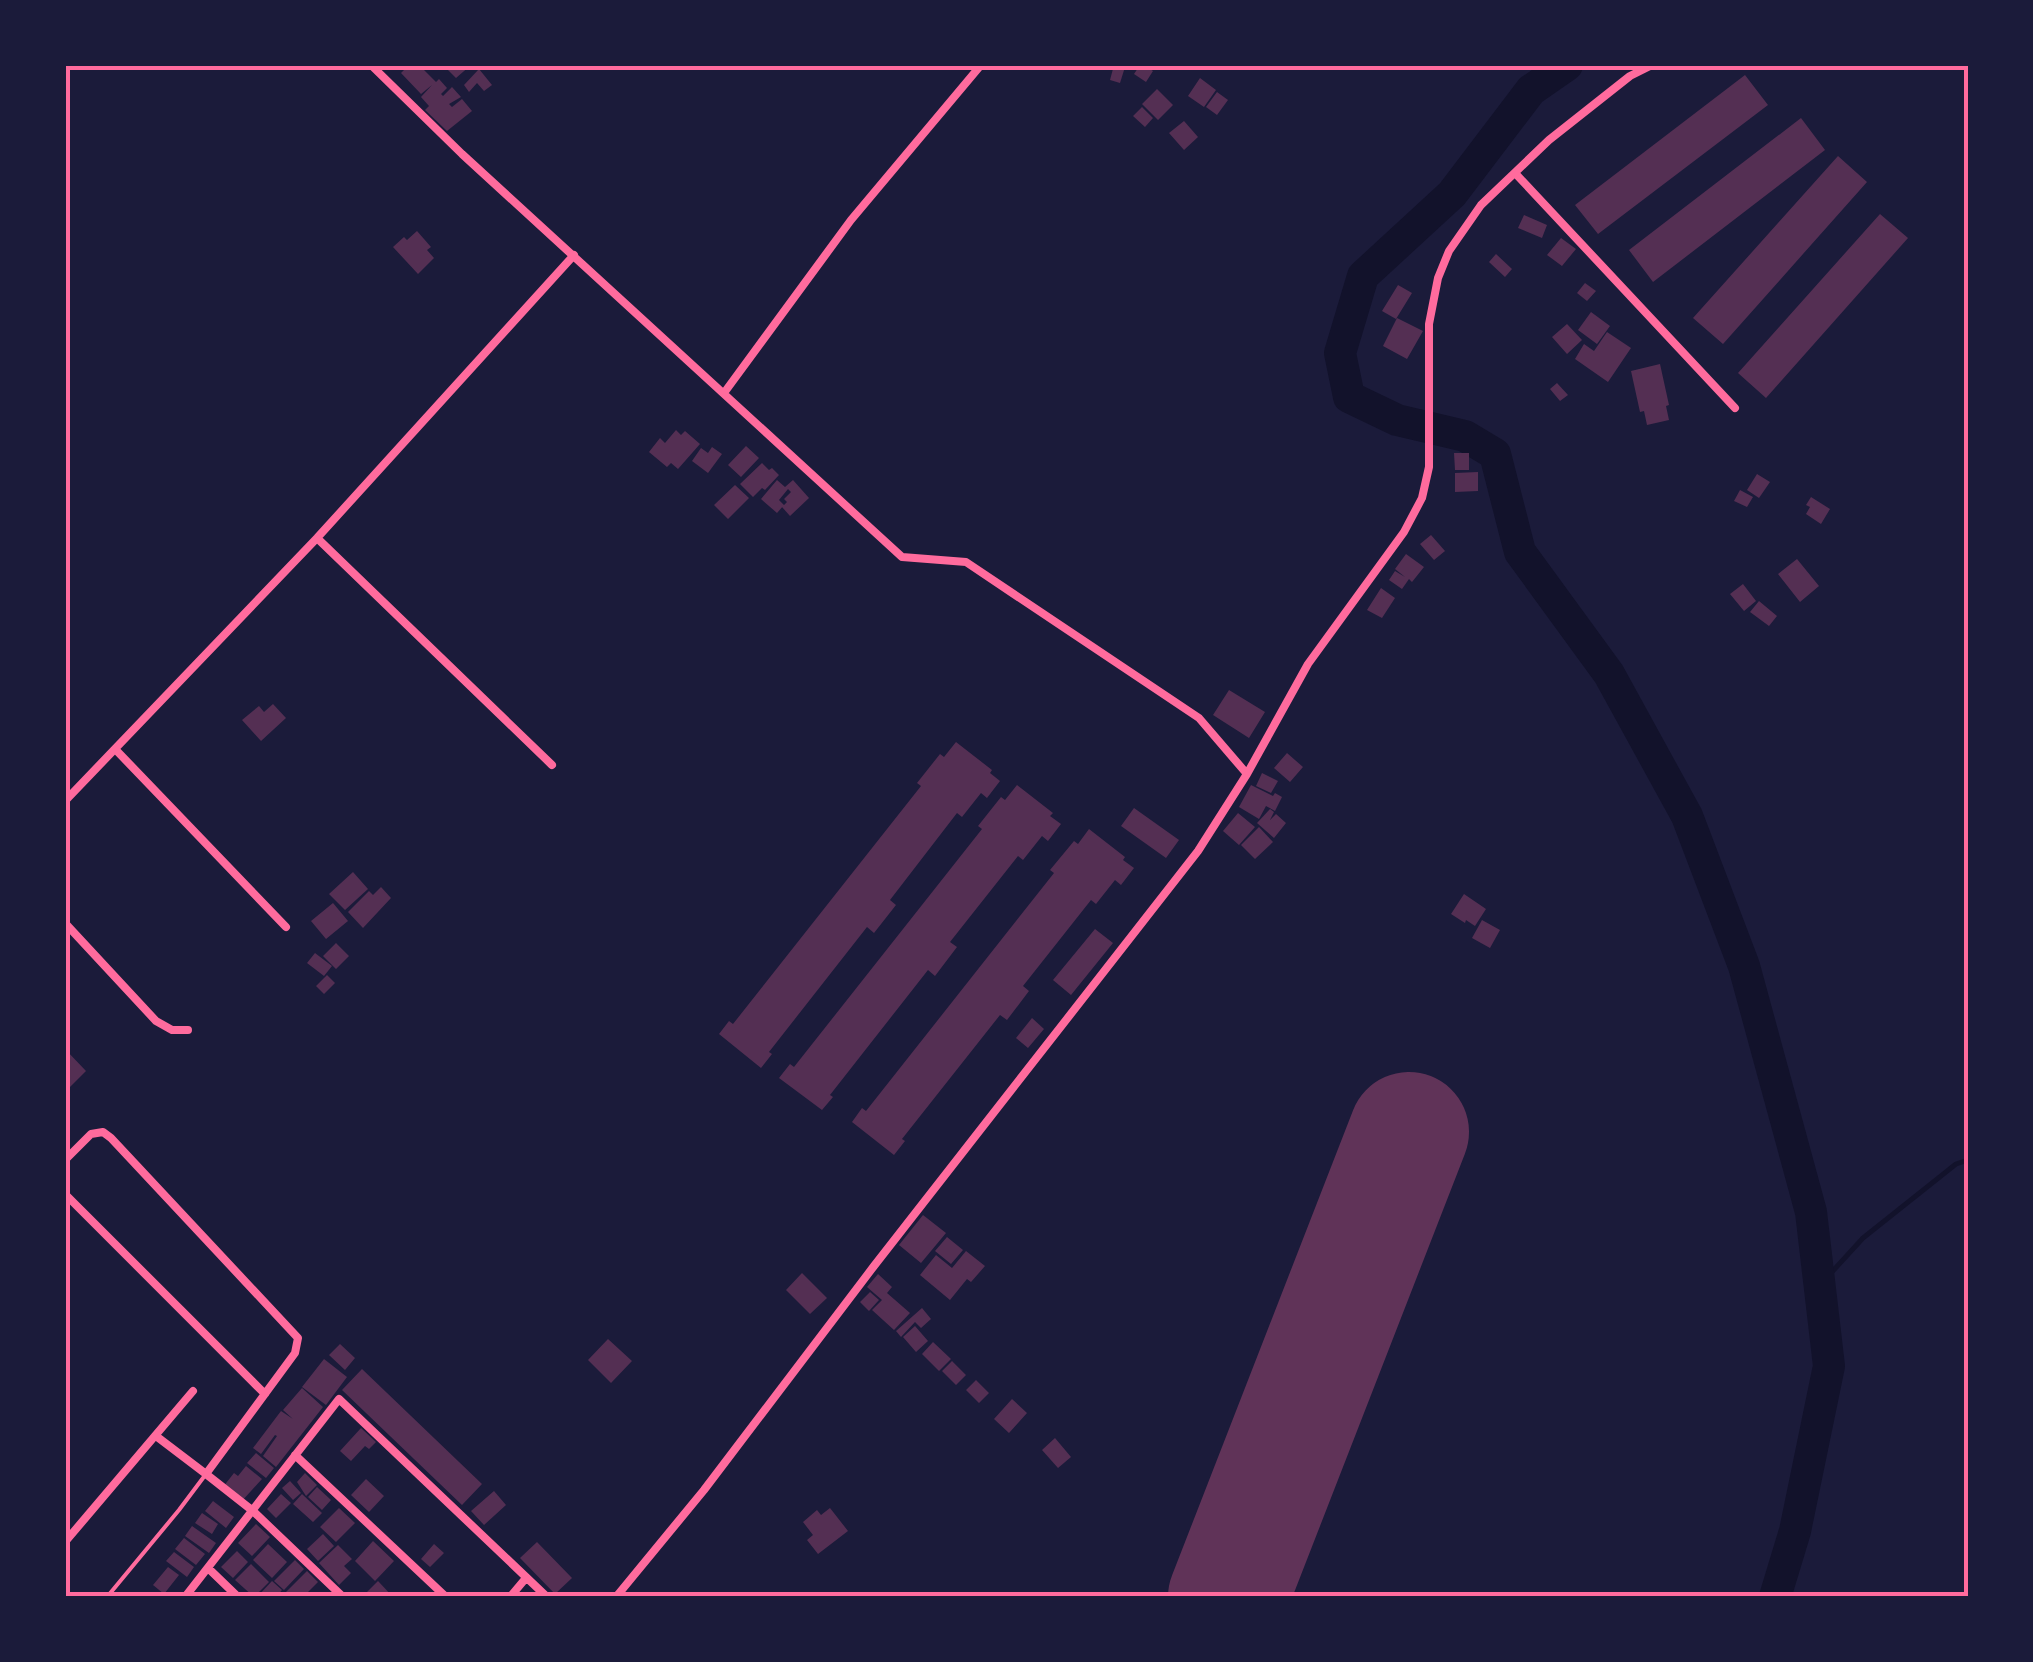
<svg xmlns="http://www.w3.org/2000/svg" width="2033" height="1662" font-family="'PT Sans Narrow',sans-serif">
	<rect width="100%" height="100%" fill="#1b1b3a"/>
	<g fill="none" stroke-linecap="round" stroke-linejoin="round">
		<!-- stream -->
		<path stroke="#12122b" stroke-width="5" d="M1820,1285L1863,1238L1956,1164L1968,1160"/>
		<!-- river -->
		<path stroke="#12122b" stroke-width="32" d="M1567,65L1531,90L1452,194L1363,276L1340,353L1349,397L1397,420L1465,436L1495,454L1520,552L1609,674L1687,816L1744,966L1811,1212L1829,1366L1795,1531L1775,1597"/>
		<!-- runway -->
		<path stroke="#603358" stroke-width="120" d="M1228,1597L1409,1132"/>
	</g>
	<!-- building -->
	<path fill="#542f53" d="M409,65H419L436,82L439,79L447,88L441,94L443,96L452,87L461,97L449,104L452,107L462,99L472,111L447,131L425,110L429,106L421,97L432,85L421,94L401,73Z
		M447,65H471L456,78L445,67Z
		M1114,65L1125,67L1120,83L1110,80Z
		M1140,65H1152L1150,69L1153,71L1146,82L1134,74Z
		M479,69L492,85L484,91L477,83L469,92L464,85Z
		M1745,75L1768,105L1598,234L1575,205Z
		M1200,78L1216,90L1204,107L1188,96Z
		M1157,89L1173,105L1158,120L1142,104Z
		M1217,92L1228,100L1217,115L1206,107Z
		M1142,107L1153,118L1145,127L1133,116Z
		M1801,118L1825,150L1653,282L1629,250Z
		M1184,121L1198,137L1184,150L1169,133Z
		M1838,156L1867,182L1723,344L1693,318Z
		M1880,214L1908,238L1766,398L1738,373Z
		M1524,215L1547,225L1542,238L1518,228Z
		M417,231L431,247L427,250L434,258L418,274L393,247L404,237L407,240Z
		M1561,238L1576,249L1562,266L1547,255Z
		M1496,254L1512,269L1505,277L1489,262Z
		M1585,283L1596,291L1587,301L1577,293Z
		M1398,285L1412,293L1396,319L1382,311Z
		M1591,312L1610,326L1597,344L1578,330Z
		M1397,318L1423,331L1407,359L1383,346Z
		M1567,324L1582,340L1567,354L1552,337Z
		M1607,332L1631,348L1608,382L1575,359L1584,344L1594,351Z
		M1660,364L1669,405L1666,406L1669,420L1647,425L1644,411L1640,412L1631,371Z
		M1557,383L1568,395L1560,401L1550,389Z
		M676,430L681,435L685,431L700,444L678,469L671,463L667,467L649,452L660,438L665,443Z
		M746,446L759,458L741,477L728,465Z
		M712,447L722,454L708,473L692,461L701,448L708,453Z
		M1454,453H1469V470H1455Z
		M762,463L769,470L772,468L779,475L765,490L762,488L753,497L740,484Z
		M1478,472V491L1455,492V473Z
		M1757,474L1770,482L1759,498L1747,490Z
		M777,480L785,487L793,480L809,498L790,516L782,507L787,502L784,499L791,492L788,489L779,500L784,505L777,513L761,499Z
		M735,485L749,498L728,519L714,505Z
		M1740,490L1753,497L1747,507L1734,501Z
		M1811,497L1830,509L1821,524L1806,514L1810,507L1806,505Z
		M1431,535L1445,551L1434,560L1420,544Z
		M1406,554L1424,567L1412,582L1409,579L1402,589L1389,580L1395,571L1405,577L1395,569Z
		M1797,559L1819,586L1800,602L1778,574Z
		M1743,584L1756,601L1744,611L1730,594Z
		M1381,588L1395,598L1382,618L1367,610Z
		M1759,601L1777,616L1769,626L1750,612Z
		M1229,690L1265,712L1249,738L1213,715Z
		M273,704L286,718L261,741L242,720L259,706L264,712Z
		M956,742L992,770L990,773L1000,781L987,798L981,793L962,817L957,813L890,900L896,905L874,933L867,927L769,1052L772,1054L761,1068L719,1034L729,1021L733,1024L921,786L917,783L940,754L944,757Z
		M1287,753L1303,767L1290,782L1274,768Z
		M1262,773L1278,781L1271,793L1256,786Z
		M1017,785L1053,813L1050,816L1061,824L1048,841L1042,836L1023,860L1018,856L950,942L957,947L935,976L928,970L830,1095L833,1097L822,1110L779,1078L790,1064L794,1067L982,829L978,826L1001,797L1005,800Z
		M1251,785L1273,796L1275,793L1282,797L1275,811L1266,806L1259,819L1239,807Z
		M1134,808L1179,840L1166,858L1121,826Z
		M1270,809L1274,812L1270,820L1276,814L1286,823L1274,838L1257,823Z
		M1238,813L1255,827L1239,845L1223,831Z
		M1259,827L1273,842L1255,859L1241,845Z
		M1089,829L1125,857L1123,860L1134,868L1121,885L1115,880L1096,904L1091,900L1023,986L1029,991L1007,1020L1000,1015L902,1139L905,1141L894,1155L852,1122L862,1108L866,1111L1054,873L1050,870L1074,841L1078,844Z
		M353,872L368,889L345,910L329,894Z
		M381,887L391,898L363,928L348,912L369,891L373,895Z
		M1464,894L1486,909L1475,926L1466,920L1465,923L1451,914Z
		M333,903L348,921L326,939L311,921Z
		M1482,920L1500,930L1490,948L1472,938Z
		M1095,929L1113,943L1071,995L1053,980Z
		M336,943L349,956L336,969L323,956Z
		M315,953L332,966L324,976L307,963Z
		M327,975L335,983L324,994L316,986Z
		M1032,1018L1044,1029L1028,1048L1016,1038Z
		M65,1049L86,1071L65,1092Z
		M923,1215L946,1233L921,1263L899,1245Z
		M947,1237L963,1250L951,1264L935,1251Z
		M966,1251L985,1266L971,1282L967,1279L950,1300L920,1275L936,1255L952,1268Z
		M802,1273L827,1298L810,1314L786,1290Z
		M878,1274L892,1287L887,1293L910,1313L894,1330L872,1310L882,1300L867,1287Z
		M870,1292L879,1300L869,1311L860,1302Z
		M922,1308L931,1319L921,1328L915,1322L901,1337L896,1331Z
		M915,1326L928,1341L916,1352L903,1337Z
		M608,1339L632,1361L611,1383L588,1360Z
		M933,1342L951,1359L939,1371L922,1354Z
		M340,1344L355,1358L345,1370L329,1355Z
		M324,1359L347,1377L326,1405L302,1387Z
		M952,1361L966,1375L956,1385L942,1371Z
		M362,1369L482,1484L462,1505L342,1390Z
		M976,1380L989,1393L979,1403L966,1390Z
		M302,1388L323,1407L276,1467L263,1456L277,1436L275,1435L261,1454L253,1448L281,1411L293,1419L283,1410Z
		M1012,1399L1027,1413L1009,1433L994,1419Z
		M361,1428L376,1442L369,1449L365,1446L351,1461L340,1451Z
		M1055,1438L1071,1457L1058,1468L1042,1450Z
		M256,1453L274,1468L266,1478L247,1463Z
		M246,1466L262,1479L241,1502L223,1487L234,1473L238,1476Z
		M305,1473L317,1485L306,1496L297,1482Z
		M366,1479L384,1496L369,1512L351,1495Z
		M290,1481L301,1493L293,1500L282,1488Z
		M317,1487L331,1500L322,1510L308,1497Z
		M494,1491L506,1505L484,1525L471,1511Z
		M281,1494L291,1503L276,1518L267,1509Z
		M302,1494L322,1513L313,1522L293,1504Z
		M213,1501L234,1517L226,1528L205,1511Z
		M339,1508L355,1523L336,1542L320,1527Z
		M830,1508L848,1531L818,1554L807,1540L813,1535L803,1522L817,1510L821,1515Z
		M202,1513L218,1524L212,1534L195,1523Z
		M256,1524L270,1537L252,1556L238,1543Z
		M192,1526L216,1543L209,1553L185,1536Z
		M323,1534L334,1546L318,1561L307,1549Z
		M184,1538L205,1554L196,1565L175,1549Z
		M373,1541L394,1561L375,1581L355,1561Z
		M537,1542L572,1578L555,1594L520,1558Z
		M268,1544L287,1562L272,1578L253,1560Z
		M434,1544L444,1553L430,1567L421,1559Z
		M338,1545L352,1559L344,1566L351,1573L339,1585L319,1563Z
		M237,1551L248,1562L233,1578L221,1567Z
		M174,1552L194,1567L187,1577L166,1561Z
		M295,1560L304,1569L284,1590L274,1581Z
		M251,1564L269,1582L254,1597L235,1580Z
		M168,1567L179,1575L164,1594L153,1585Z
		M307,1571L318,1582L303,1597H289L285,1593Z
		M272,1581L282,1590L276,1597H257Z
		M378,1581L393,1597H362Z"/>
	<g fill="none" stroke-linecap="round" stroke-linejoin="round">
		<!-- service -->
		<path stroke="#ff6b9d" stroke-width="4" d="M107,1597L179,1510L206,1474"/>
		<!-- minor -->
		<path stroke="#ff6b9d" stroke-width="8" d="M371,65L462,154L902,557L966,562L1199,718L1247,774
			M1515,173L1735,408
			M724,393L851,220L981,65
			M317,538L552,765
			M116,750L286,927
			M65,801L317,538L574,255
			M65,923L156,1021L172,1030H188
			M65,1160L91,1134L103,1132L111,1138L298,1338L295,1353L206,1474L253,1511L343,1597
			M65,1194L265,1394
			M156,1436L206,1474
			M295,1455L446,1597
			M65,1542L193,1391
			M208,1568L238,1597
			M185,1597L339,1399L547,1597
			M510,1597L526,1578
			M616,1597L704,1490L874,1266L1198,851L1247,774L1308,664L1404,532L1422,498L1429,467V324L1438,278L1449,251L1481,205L1549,140L1630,76L1652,65"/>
	</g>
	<!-- border -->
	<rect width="2033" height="1662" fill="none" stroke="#1b1b3a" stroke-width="135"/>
	<rect x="68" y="68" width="1898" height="1526" fill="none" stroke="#ff6b9d" stroke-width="4"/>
</svg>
